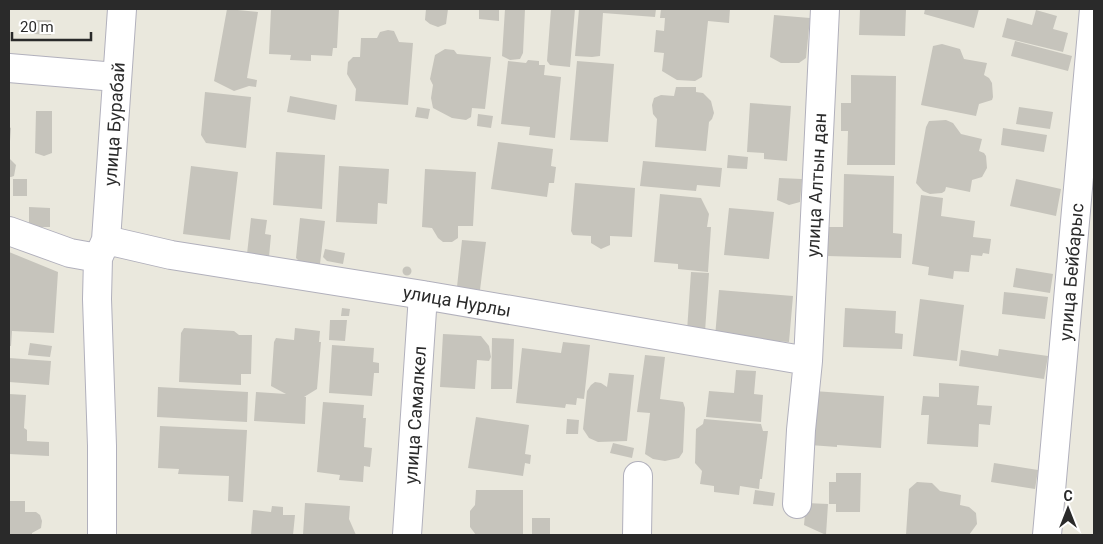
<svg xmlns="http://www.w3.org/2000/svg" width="1103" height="544" font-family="Roboto,sans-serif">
	<rect width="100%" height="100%" fill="#eae8dd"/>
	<!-- building -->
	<path fill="#c6c4bc" d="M227,9L258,12L247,78L257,80L256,87L249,86L234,91L214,81Z
		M271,9H339L337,48H333L332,56L311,55V61L290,60L291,55L269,54Z
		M426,9H448L446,24L438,27L430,24L425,20Z
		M479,9H499V21L479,19Z
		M505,9H525L523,53L520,59L510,60L502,56Z
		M551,9H575L570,67L550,65L547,61Z
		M579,9H656L655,17L603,13L600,56L592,57L575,56Z
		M661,9H730L729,23L708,21L702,77L695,81L677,80L662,71L664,53L654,52L656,30L664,31L665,18H660Z
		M860,9H906L905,36L859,35Z
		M925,9H979L974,28L924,14Z
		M1036,10L1057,16L1053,29L1068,33L1063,52L1002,37L1007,18L1032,25Z
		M774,15L810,18L806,58L799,63H781L770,57Z
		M34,20H51V35L34,34Z
		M388,30L394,31L399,42L413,43L408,105L355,101L356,89L347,74L348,62L353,57H360L361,38H377L380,32Z
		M1015,41L1072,56L1068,71L1011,56Z
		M942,44L960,49L964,59L987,63L984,75L989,78L992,83L993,97L992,100L979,104L976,116L921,105L933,46Z
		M445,49L454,50L457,54L491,57L485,109L472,108L471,117L466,120L452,118L433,108L431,98L433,85L430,79L435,55Z
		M528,60L539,61V65H545L544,75L561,77L555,138L529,135L530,127L501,124L508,61L526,63Z
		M577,61L614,64L608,142L570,140Z
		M851,75L896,76L895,165H847L848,131H841V103H851Z
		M676,87H696V92L703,93L711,101L714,113L712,119L709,122L706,151L655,147L657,119L653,114L652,105L654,98L661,95L674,96Z
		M205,92L251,97L246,148L206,143L201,135Z
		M290,96L337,105L335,120L287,112Z
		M750,103L791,106L787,161L764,159V153L747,152Z
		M417,107L430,109L428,119L415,117Z
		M1019,107L1053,112L1050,129L1016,124Z
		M36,111H52V153L44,156L35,153Z
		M478,114L493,116L491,128L477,126Z
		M946,120L953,123L961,134L982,139L979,151L984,153L986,156L987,168L982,177L972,180L970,192L946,187L945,191L942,193L930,194L923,191L916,183L926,127L929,121Z
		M9,127L11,128L10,141H9Z
		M1003,128L1047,135L1044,152L1001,145Z
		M498,142L553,149L551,166L556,167L554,183H549L547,197L491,189Z
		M276,152L325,155L322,209L273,205Z
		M728,155L748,157L747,169L727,168Z
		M9,158L16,165L14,176L11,177H9Z
		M643,161L722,168L720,187L697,185L696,191L640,186Z
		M191,166L238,172L230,240L183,234Z
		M339,166L389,169L387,204L378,203L377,224L336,222Z
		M425,169L476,172L473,226H458V238L452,242H443L438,238L432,228L422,227Z
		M844,174L894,176L893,233L902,234L901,258L827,256L828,227H843Z
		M779,178L802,179L800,202L789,205L777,200Z
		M13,179H27V196H13Z
		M1016,179L1061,189L1056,216L1010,206Z
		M575,183L635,188L632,237L610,236V245L601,249L591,243V236L573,235L571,231Z
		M660,194L701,198L709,214L707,227H711L708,272L678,269V264L654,262Z
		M921,195L943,198L941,216L975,221L973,237L991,239L989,254L983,253L982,256L971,255L969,272L954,271L953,279L928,275L929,267L912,264Z
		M29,207L50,208V227H29Z
		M729,208L774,212L769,259L724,255Z
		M251,218L267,220L265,234L271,235L269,257L247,254Z
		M300,218L325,221L320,264L300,262L296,258Z
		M462,240L486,242L480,290L457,287Z
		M325,249L345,253L343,264L327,261L323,257Z
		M9,252L58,272L54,333L12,331L11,346H9Z
		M402.5 271a4.5 4.5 0 1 1 9 0a4.5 4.5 0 1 1-9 0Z
		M1016,268L1053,274L1050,293L1013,287Z
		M691,272L709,273L705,332L687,331Z
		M719,290L793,296L789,342L715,337Z
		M1004,292L1048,297L1045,319L1002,314Z
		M920,299L964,305L957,361L913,356Z
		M342,308L350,309L349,316H341Z
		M845,308L896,311L895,333L903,334L902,349L843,347Z
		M330,320H347L345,341L329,340Z
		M184,328L234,331L239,335H252L251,374H241V385L179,382L181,333Z
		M295,328L320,331L319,342H321L317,389L304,397H306L305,424L254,421L256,392L286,394L271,386L274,342L276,338L294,340Z
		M443,334L481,336L489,346L491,357L489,361L477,360L475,389L440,387Z
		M492,338L514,339L512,389H491Z
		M563,342L590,345L584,399L577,398L576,405L566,404L565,408L516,403L522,348L561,353Z
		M30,343L52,346L50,357L28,355Z
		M332,345L374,348L373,362L379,363V373H374L372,396L329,393Z
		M999,349L1048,356L1044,379L959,366L961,350L998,356Z
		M645,355L665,357L660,399L683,402L685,408L683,452L679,458L665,461L653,459L645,454L650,413L637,412Z
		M9,358L51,361L49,385L9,382Z
		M736,370L756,371L754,394L763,395L761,422L706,417L709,391L734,393Z
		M609,373L634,375L627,441L598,442L589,438L583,429L587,391L591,385L595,382L601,383L607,387Z
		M939,383L979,386L977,405L992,406L990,425L979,424L978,447L927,444L929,415H921L923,396L939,397Z
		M158,387L248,392L247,422L157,417Z
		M814,391L884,396L881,448L837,445V447L810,445Z
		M9,394L26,395L24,428L27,430V441L49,442V456L9,454Z
		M323,402L364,405L363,418H366L364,447L372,448L370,467L364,466L363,482L339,480L340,475L317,472Z
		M476,417L529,425L525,454L531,455L530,464L525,463L523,476L468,468Z
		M567,419L579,420L578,434H566Z
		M704,419L761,424L763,431H768L762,479H760L759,489L740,486L739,495L714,492V486L700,484L702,471L695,463L696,429L703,424Z
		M160,426L247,430L243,502L228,501L229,476L178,474L179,469L158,468Z
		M613,443L634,448L632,458L610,453Z
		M994,463L1038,470L1035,489L991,482Z
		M836,473H861L860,512H836V504H829V482H836Z
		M917,482L932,483L940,491L961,495L960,505L969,507L976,513L977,524L969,535H906L909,489Z
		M476,490H523V535H476L470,527V511L475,505Z
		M755,490L775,493L773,506L753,504Z
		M9,501H25V512H36L40,515L42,521L41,528L32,533V535H9Z
		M305,503L350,506L349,519L356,535H303Z
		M806,503L828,504L826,535L804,525Z
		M272,506L283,507V515H295L293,535H251L253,510L271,512Z
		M532,518H550V534H532Z"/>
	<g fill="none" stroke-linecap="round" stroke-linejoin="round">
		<!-- minor casing -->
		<g stroke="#b1b0bc" stroke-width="30">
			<path id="minor" d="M9,68L116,77
				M9,231L70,253L98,258
				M106,240L171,255L423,295L808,361
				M797,504L801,430L808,361L825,9
				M102,535V446L97,299L98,258L106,240L122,9
				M407,535L423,295
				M637,535L638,476
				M1047,535L1094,9"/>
		</g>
		<!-- minor -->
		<use href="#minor" stroke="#fff" stroke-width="28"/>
	</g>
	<g text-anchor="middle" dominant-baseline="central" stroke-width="4" stroke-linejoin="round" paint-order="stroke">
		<!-- street labels -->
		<g font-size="18" fill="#2a2a2a" stroke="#fff">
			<text transform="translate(114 124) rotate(-86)">улица Бурабай</text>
			<text transform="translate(816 185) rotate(-87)">улица Алтын дан</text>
			<text transform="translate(1071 272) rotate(-85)">улица Бейбарыс</text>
			<text transform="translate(457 301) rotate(10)">улица Нурлы</text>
			<text transform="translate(415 415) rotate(-86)">улица Самалкел</text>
		</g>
	</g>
	<!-- border -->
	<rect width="1103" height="544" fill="none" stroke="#2a2a2a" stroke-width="20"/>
	<!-- north arrow -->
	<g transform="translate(1068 509)" stroke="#ffffff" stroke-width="4" paint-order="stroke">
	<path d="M0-4L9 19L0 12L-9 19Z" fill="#2a2a2a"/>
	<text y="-8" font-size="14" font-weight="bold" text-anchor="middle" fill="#2a2a2a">С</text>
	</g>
	<!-- scale -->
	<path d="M12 32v8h79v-8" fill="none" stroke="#2a2a2a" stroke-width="2.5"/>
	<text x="20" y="32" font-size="15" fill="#2a2a2a" stroke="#ffffff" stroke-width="4" paint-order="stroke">20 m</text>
</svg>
